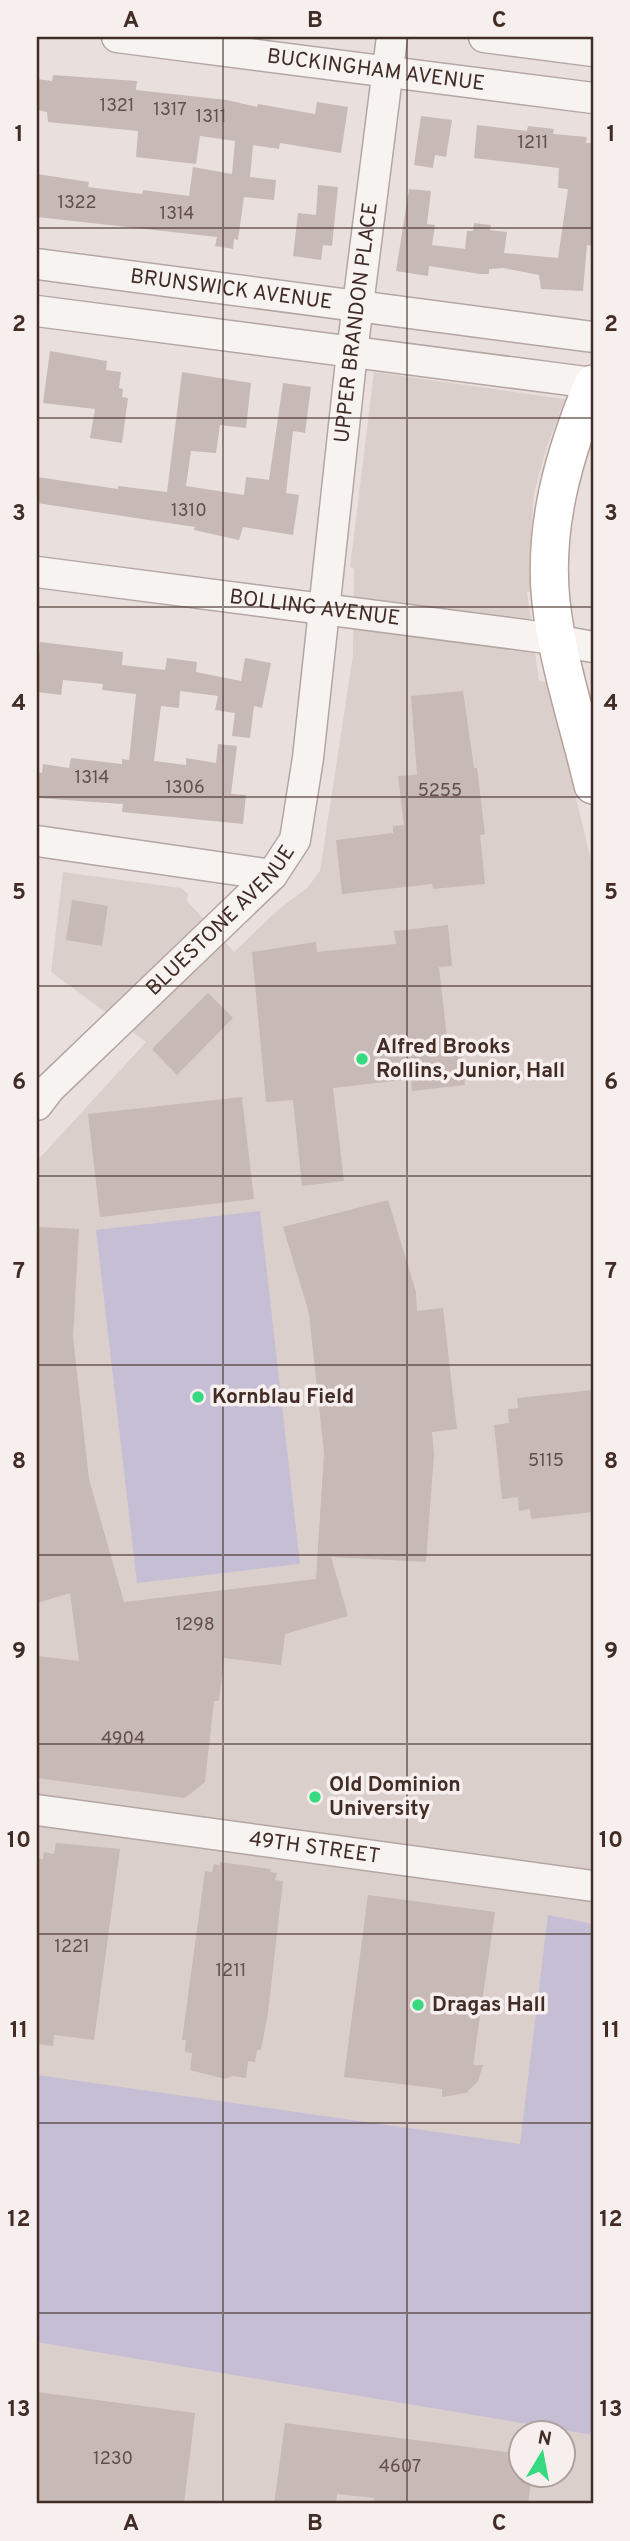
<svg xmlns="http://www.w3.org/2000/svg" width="630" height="2541" font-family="Overpass,sans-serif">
	<rect width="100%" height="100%" fill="#e9e0de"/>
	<!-- built -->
	<path fill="#dbcfcc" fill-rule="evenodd" d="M374,372L565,399L546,449L534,494L529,562L531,592H527L539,681L548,682L593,868V2504H37V1161L146,1042L51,972L63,872L181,888L188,894L187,901L234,952L280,908L307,888L320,871L353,655L354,569L350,567ZM522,2432H564V2474H522Z"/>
	<!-- green -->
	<path fill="#c6bed4" d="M260,1211L300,1564L137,1583L96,1230Z
		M548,1915L593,1924V2435L37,2342V2075L520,2144Z"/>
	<!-- building -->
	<path fill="#c7b9b5" d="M53,75L137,81L136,90L227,100L257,107L258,104L315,114L317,102L348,107L341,153L280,143L279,149L253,145L250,177L276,180L274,200L244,197L238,240L234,239L233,249L215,246L217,237L37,217V174L89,182L88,187L142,194L143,190L189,196L193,167L232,174L235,141L200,136L196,164L136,157L138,131L48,122L47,112L37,110V79L52,81Z
		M421,116L452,120L446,157L435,155L433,168L414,165Z
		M477,125L527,131L528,126L554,129L553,134L587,137L586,143H593V246L587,245L583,291L541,289L539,275L503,268L489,269V274H480L429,266L428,276L396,271L409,189L431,191L427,224L435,225L432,245L465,249L467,231H473L474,223L491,225L490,230L507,232L504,253L558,258L568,189L558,188L559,168L474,158Z
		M318,185L338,187L332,246L323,245L321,260L293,256L298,213L316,215Z
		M50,351L107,361L106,370L121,372L119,388L123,389L122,397L128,398L122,443L90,438L95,409L43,403Z
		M182,372L251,383L246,428L220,425L216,453L191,451L186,486L244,495L246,477L269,480L283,383L311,387L305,433L293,431L286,493L299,495L293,535L243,527L239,540L194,530L195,527L37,503V477L118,489V486L167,492Z
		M40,642L123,652L122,665L165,670L167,658L197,662L196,672L241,681L245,658L271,663L262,708L254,706L250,738L232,736L235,713L215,710L218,696L180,691L179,708L161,706L154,761L186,765V758L216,763L218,744L237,746L231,794L246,795L243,824L122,812L123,804L37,798V772L42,773L43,764L69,768L71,758L122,764V759L129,760L136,694L102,690L103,684L63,680L61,695L37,692Z
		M463,691L474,768H477L485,834L480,835L485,884L433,889L432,884L342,894L336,840L393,833V826L404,825L398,776L417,775L411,696Z
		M72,900L108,906L102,946L66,940Z
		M448,925L452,966L439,967L448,1046L461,1045L465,1085L412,1091L411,1079L333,1088L344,1181L302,1186L293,1100L266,1102L252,952L316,942L317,952L396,944L394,931Z
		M208,993L233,1018L177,1075L152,1049Z
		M242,1097L254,1199L100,1217L88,1114Z
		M388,1200L416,1292L417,1311L443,1308L457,1429L432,1432L434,1454L426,1562L331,1557L348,1616L285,1634L281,1665L224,1658L219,1701H214L205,1782L185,1798L37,1778V1656L79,1661L70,1593L37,1603V1227L79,1229L73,1337L89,1479L124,1602L316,1579L324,1453L309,1313L283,1227Z
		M593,1390V1512L531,1519L530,1509L519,1511L518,1497L502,1499L494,1425L509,1423L508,1409L518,1408L517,1398Z
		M56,1843L120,1849L94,2040L54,2035L53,2046L37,2044V1858L43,1859L44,1852L54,1854Z
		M220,1862L271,1869L270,1872L277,1873L275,1880L283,1881L268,2013L261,2050H257L255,2062L248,2061L246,2078L233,2076L225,2079L190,2070L192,2053L185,2052L186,2040H182L205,1871L212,1872L214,1864L220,1865Z
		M368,1895L495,1912L473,2065H483L478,2081L466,2093L442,2097V2089L344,2077Z
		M37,2392L195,2413L184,2504H37Z
		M285,2423L522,2454V2474H532L528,2504H373L374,2498L337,2494L336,2504H274Z"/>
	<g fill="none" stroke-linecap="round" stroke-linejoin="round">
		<!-- minor casing -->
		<g stroke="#b4a6a3" stroke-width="33">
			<g id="minor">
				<path id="s1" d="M117,37L593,98"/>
				<path d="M484,37L593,51"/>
				<path id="s2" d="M37,264L593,337"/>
				<path d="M37,311L593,383"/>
				<path id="s3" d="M37,572L539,637L593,647"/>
				<path d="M37,841L272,875"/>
				<path id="s4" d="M37,1105L50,1088L272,875L295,840L308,758L352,352L392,37"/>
				<path id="s5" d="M37,1810L593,1886"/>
			</g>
		</g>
		<!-- major casing -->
		<g stroke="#b6a19c" stroke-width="40">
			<path id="major" d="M593,384C564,454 543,526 551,602C558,664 579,725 593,785"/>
		</g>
		<!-- minor -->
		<use href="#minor" stroke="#f7f3f1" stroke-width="30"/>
		<!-- major -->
		<use href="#major" stroke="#fff" stroke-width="37"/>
	</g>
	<!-- grid -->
	<path fill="none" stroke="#422c26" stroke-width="2" stroke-opacity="0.55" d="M223,37V2504M407,37V2504M37,228H593M37,418H593M37,607H593M37,797H593M37,986H593M37,1176H593M37,1365H593M37,1555H593M37,1744H593M37,1934H593M37,2123H593M37,2313H593"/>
	<!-- markers -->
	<g fill="#37da80" stroke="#f7efee" stroke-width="2.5">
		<circle cx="362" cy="1059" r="7"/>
		<circle cx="198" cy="1397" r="7"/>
		<circle cx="315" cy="1797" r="7"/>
		<circle cx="418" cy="2005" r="7"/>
	</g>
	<g text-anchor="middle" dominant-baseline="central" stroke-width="7" stroke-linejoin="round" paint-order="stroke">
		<!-- number labels -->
		<g font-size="18" fill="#634f4a">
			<text x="117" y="106">1321</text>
			<text x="170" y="110">1317</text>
			<text x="211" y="117">1311</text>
			<text x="533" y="143">1211</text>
			<text x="77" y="203">1322</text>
			<text x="177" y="214">1314</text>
			<text x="189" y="511">1310</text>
			<text x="92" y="778">1314</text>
			<text x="185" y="788">1306</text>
			<text x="440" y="791">5255</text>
			<text x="546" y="1461">5115</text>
			<text x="195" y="1625">1298</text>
			<text x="123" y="1739">4904</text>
			<text x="72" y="1947">1221</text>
			<text x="231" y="1971">1211</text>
			<text x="113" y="2459">1230</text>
			<text x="400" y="2467">4607</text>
		</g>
		<!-- street labels -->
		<g font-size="21" fill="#422c26" stroke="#f7efee">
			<text stroke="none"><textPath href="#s1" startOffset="261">BUCKINGHAM AVENUE</textPath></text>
			<text stroke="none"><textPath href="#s2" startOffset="196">BRUNSWICK AVENUE</textPath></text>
			<text stroke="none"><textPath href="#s4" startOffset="892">UPPER BRANDON PLACE</textPath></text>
			<text stroke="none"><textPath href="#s3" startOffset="280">BOLLING AVENUE</textPath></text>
			<text stroke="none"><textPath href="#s4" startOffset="261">BLUESTONE AVENUE</textPath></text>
			<text stroke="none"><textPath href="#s5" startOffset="280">49TH STREET</textPath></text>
		</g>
		<!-- poi labels -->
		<g font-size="21" font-weight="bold" fill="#422c26" stroke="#f7efee" text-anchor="start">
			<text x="376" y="1047">Alfred Brooks<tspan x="376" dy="24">Rollins, Junior, Hall</tspan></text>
			<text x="212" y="1397">Kornblau Field</text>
			<text x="329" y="1785">Old Dominion<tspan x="329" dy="24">University</tspan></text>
			<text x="432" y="2005">Dragas Hall</text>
		</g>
	</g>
	<!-- border -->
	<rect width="630" height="2541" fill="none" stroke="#f7efee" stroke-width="77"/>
	<!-- north arrow -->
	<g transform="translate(542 2454) rotate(10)"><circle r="33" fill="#f7efee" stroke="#afa19e" stroke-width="2"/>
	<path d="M0-5L12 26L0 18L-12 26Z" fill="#37da80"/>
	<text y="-10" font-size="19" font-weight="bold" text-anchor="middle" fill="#422c26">N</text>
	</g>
	<rect x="38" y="38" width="554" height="2464" fill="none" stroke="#422c26" stroke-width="2.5"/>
	<g font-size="23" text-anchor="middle" font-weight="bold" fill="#422c26">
		<text x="131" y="27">A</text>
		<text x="315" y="27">B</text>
		<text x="499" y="27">C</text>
		<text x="19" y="141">1</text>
		<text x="611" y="141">1</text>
		<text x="19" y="331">2</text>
		<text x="611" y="331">2</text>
		<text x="19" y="520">3</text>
		<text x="611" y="520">3</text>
		<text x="19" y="710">4</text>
		<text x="611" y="710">4</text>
		<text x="19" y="899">5</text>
		<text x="611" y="899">5</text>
		<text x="19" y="1089">6</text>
		<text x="611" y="1089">6</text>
		<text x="19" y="1278">7</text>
		<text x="611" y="1278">7</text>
		<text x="19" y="1468">8</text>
		<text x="611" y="1468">8</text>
		<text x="19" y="1658">9</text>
		<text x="611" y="1658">9</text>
		<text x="19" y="1847">10</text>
		<text x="611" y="1847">10</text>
		<text x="19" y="2037">11</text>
		<text x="611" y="2037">11</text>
		<text x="19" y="2226">12</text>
		<text x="611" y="2226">12</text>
		<text x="19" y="2416">13</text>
		<text x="611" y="2416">13</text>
		<text x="131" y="2530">A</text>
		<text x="315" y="2530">B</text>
		<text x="499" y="2530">C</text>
	</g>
</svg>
